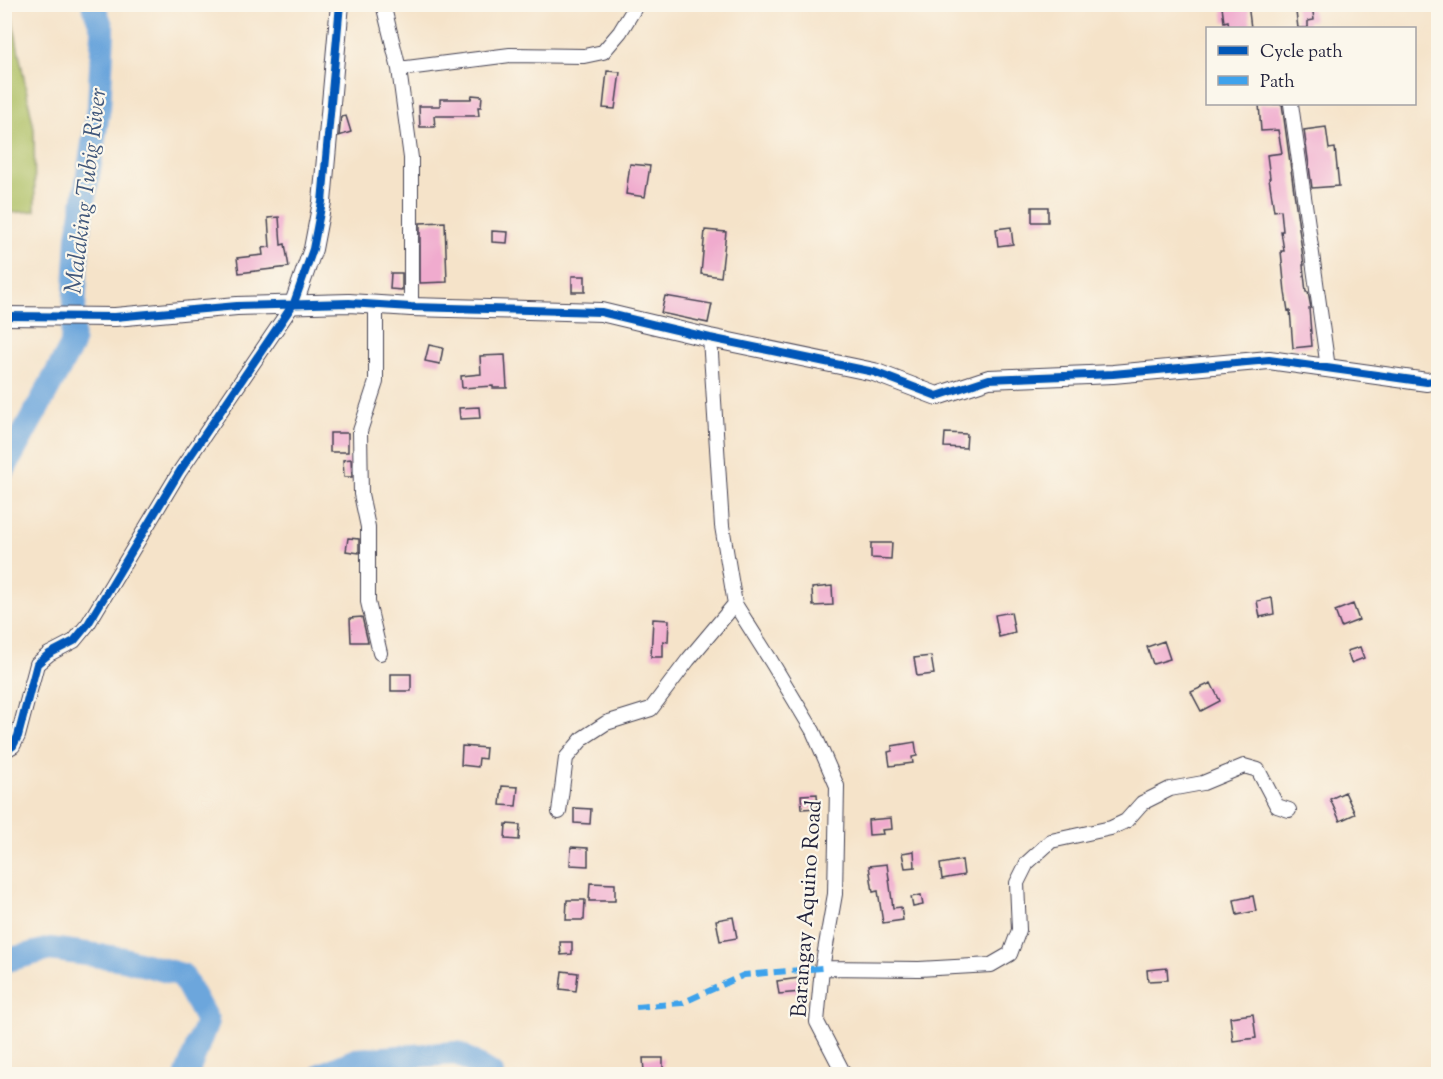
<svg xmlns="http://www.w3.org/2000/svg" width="1443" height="1079" font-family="'Sorts Mill Goudy',serif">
	<rect width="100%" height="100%" fill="#fbf7ec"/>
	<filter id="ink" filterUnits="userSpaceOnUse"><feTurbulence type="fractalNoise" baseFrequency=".0167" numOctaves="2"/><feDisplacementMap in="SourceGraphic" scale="12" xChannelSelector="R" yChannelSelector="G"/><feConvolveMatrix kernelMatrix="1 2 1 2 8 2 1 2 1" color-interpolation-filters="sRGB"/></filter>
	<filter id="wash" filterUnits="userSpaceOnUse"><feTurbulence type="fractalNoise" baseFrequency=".008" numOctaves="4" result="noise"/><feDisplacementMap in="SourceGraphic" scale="24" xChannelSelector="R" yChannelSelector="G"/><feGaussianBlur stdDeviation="1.35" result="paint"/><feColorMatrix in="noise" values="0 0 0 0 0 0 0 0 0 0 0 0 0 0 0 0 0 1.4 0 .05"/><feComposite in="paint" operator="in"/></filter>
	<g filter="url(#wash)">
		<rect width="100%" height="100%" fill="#f5e3c9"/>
		<!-- green -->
		<path fill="#acbe61" stroke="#67704e" stroke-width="1.5" d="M4,17H12L34,129L35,211L5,213Z"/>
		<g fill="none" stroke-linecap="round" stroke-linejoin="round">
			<!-- river -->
			<path stroke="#6ca6dc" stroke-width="24" d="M4,469L72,345L78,237L99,107L103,31L93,4
				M4,961L50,949L124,959L182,975L207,1021L187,1074
				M323,1074L356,1060L457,1053L492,1074"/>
		</g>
		<g id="blocks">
			<!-- building -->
			<path fill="#f0abce" d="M1248,4L1251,28H1229L1228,21L1224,22L1222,7Z
				M1295,4H1312L1314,20L1308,21V28H1298Z
				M607,71L620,72L615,109L603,108Z
				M472,95L482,96L481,107H478L479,116H434L435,127H420L419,106H440V99H471Z
				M1259,104H1282L1304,265H1303L1306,292H1308L1311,308H1309L1312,346L1293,348L1290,310L1288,311L1285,292L1281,251H1284L1281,231H1283L1281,210L1274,211L1269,178H1270L1267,155L1282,153L1278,130L1261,131Z
				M346,116L351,132L339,136L341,117Z
				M1326,127L1329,149L1335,148L1339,186L1312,188L1304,130Z
				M630,164L650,166L645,197L626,194Z
				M1032,207H1048V222H1032Z
				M279,217L281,245L285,244L289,267L239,273L237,258L263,255L262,248L270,247L268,218Z
				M445,222L447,282L420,283V223Z
				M1011,227L1013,244L998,246L996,229Z
				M705,230L726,232L721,277L701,274Z
				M492,231L508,232L507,243L492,242Z
				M391,273H402V290L390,289Z
				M572,276H585V292H572Z
				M665,296L712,304L708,323L661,313Z
				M429,345L443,348L440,364L425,361Z
				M505,355L507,388H493V386L462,388L461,376L481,374L480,356Z
				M479,407L480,418L460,419L459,408Z
				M330,433H348V452H330Z
				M945,433L967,434L966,448L944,447Z
				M351,459L352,477H344L343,460Z
				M348,538L359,539V553L346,551Z
				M871,543H892L891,559L871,558Z
				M832,586L833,605L813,606L812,588Z
				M1272,598L1274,614L1260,617L1257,601Z
				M1353,604L1359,620L1341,627L1335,611Z
				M1011,612L1015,633L999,637L995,615Z
				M362,617L368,642H351L350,618Z
				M653,619L669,620L668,642L663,641V657H651Z
				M1164,641L1170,659L1153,664L1147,647Z
				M1360,647L1364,658L1351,663L1347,651Z
				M931,656L934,674L917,676L914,658Z
				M391,674H411V691H391Z
				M1211,683L1220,701L1201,711L1191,692Z
				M915,742L917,756L912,757L913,763L890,766L888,752L892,751V746Z
				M462,746L486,748L485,759L479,758L478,767L461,765Z
				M502,786L518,787L516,806L500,805Z
				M1345,792L1355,814L1340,821L1330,799Z
				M817,794L818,808L802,809L801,795Z
				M574,808L591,809L590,824L574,823Z
				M891,818L892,829L882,830L883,834L869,835L868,820Z
				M506,824L520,825L519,840L505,839Z
				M571,847L588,848V866L570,865Z
				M914,851L915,867L905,868L902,853Z
				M962,860L964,875L942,879L940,864Z
				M887,864L893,908L901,907L903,920L883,923L878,891L873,892L869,866Z
				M590,883L615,884V901H589Z
				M921,895L923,905L913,907L911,897Z
				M1253,896L1256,911L1237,915L1234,900Z
				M567,900H585L584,920H566Z
				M733,917L737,938L720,941L716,920Z
				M560,942H572V954L561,955Z
				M1167,968L1168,980L1148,981L1147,970Z
				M562,971L578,973L576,991L560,989Z
				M800,978L801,992L779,994L777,981Z
				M1253,1014L1256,1038L1233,1041L1230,1017Z
				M643,1058H663V1072H644Z"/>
		</g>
	</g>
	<g filter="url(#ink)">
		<use href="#blocks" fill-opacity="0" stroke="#423f50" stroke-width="1.5"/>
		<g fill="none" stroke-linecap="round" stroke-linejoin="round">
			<!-- minor casing -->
			<g stroke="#423f50" stroke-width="16">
				<path id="minor" d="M383,4L399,69L411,158V307
					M399,69L510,55L584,56L603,52L620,32L637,4
					M1291,104L1328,368
					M376,305V382L360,431L361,494L368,527V602L380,653
					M710,338L722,526L735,604L771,661L813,731L837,786L835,894L822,968L817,1022L844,1074
					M4,751L13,746L18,736L37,664L49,654L74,641L88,624L180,471L294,303
					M559,812L566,758L583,738L606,723L651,709L688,660L735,604
					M822,968L919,969L991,965L1010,954L1019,930L1017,883L1027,863L1051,841L1111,828L1126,821L1142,803L1170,789L1203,783L1244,766L1258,770L1277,806L1289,810"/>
			</g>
			<!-- tertiary casing -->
			<g stroke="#423f50" stroke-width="20">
				<path id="tertiary" d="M294,303L313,249L322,202L340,4
					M4,316L115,317L237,306L349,303L411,307L601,312L710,338L874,372L937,396L989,379L1113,374L1269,360L1427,382L1438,380"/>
			</g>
			<!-- minor -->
			<use href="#minor" stroke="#fff" stroke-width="14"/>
			<!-- tertiary -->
			<use href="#tertiary" stroke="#fff" stroke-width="18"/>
			<!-- quiet -->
			<path stroke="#3ea2ec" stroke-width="6" stroke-dasharray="12 6" stroke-linecap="butt" d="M636,1007L682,1003L744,975L822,968"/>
			<!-- cycleway casing -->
			<g stroke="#fbf7ec" stroke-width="11">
				<path id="cycleway" d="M4,316L115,317L237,306L349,303L411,307L601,312L710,338L874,372L937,396L989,379L1113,374L1269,360L1427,382L1438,380
					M4,751L13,746L18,736L37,664L49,654L74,641L88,624L180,471L294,303L313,249L322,202L340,4"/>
			</g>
			<!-- cycleway -->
			<use href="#cycleway" stroke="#0057b8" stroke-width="8"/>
		</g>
	</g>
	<g text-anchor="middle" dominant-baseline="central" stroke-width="4.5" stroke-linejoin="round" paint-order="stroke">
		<!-- street labels -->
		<g font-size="22" fill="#22223b" stroke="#fbf7ec">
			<text transform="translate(808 909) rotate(-86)">Barangay Aquino Road</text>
		</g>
		<!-- water labels -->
		<g font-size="24" font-style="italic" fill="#40577b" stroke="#fbf7ec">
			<text transform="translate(87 191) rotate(-83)">Malaking Tubig River</text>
		</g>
	</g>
	<!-- margin -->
	<rect width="1443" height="1079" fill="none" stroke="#fbf7ec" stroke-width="24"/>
	<!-- legend -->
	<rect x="1206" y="27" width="210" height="78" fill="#fbf7ec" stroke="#a4a2a5" stroke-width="1.5"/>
	<rect x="1218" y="46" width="30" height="9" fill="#0057b8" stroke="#a4a2a5" stroke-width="1.5"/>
	<text x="1260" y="57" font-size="18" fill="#22223b">Cycle path</text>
	<rect x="1218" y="76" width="30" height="9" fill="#3ea2ec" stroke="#a4a2a5" stroke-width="1.5"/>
	<text x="1260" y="87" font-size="18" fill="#22223b">Path</text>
</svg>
